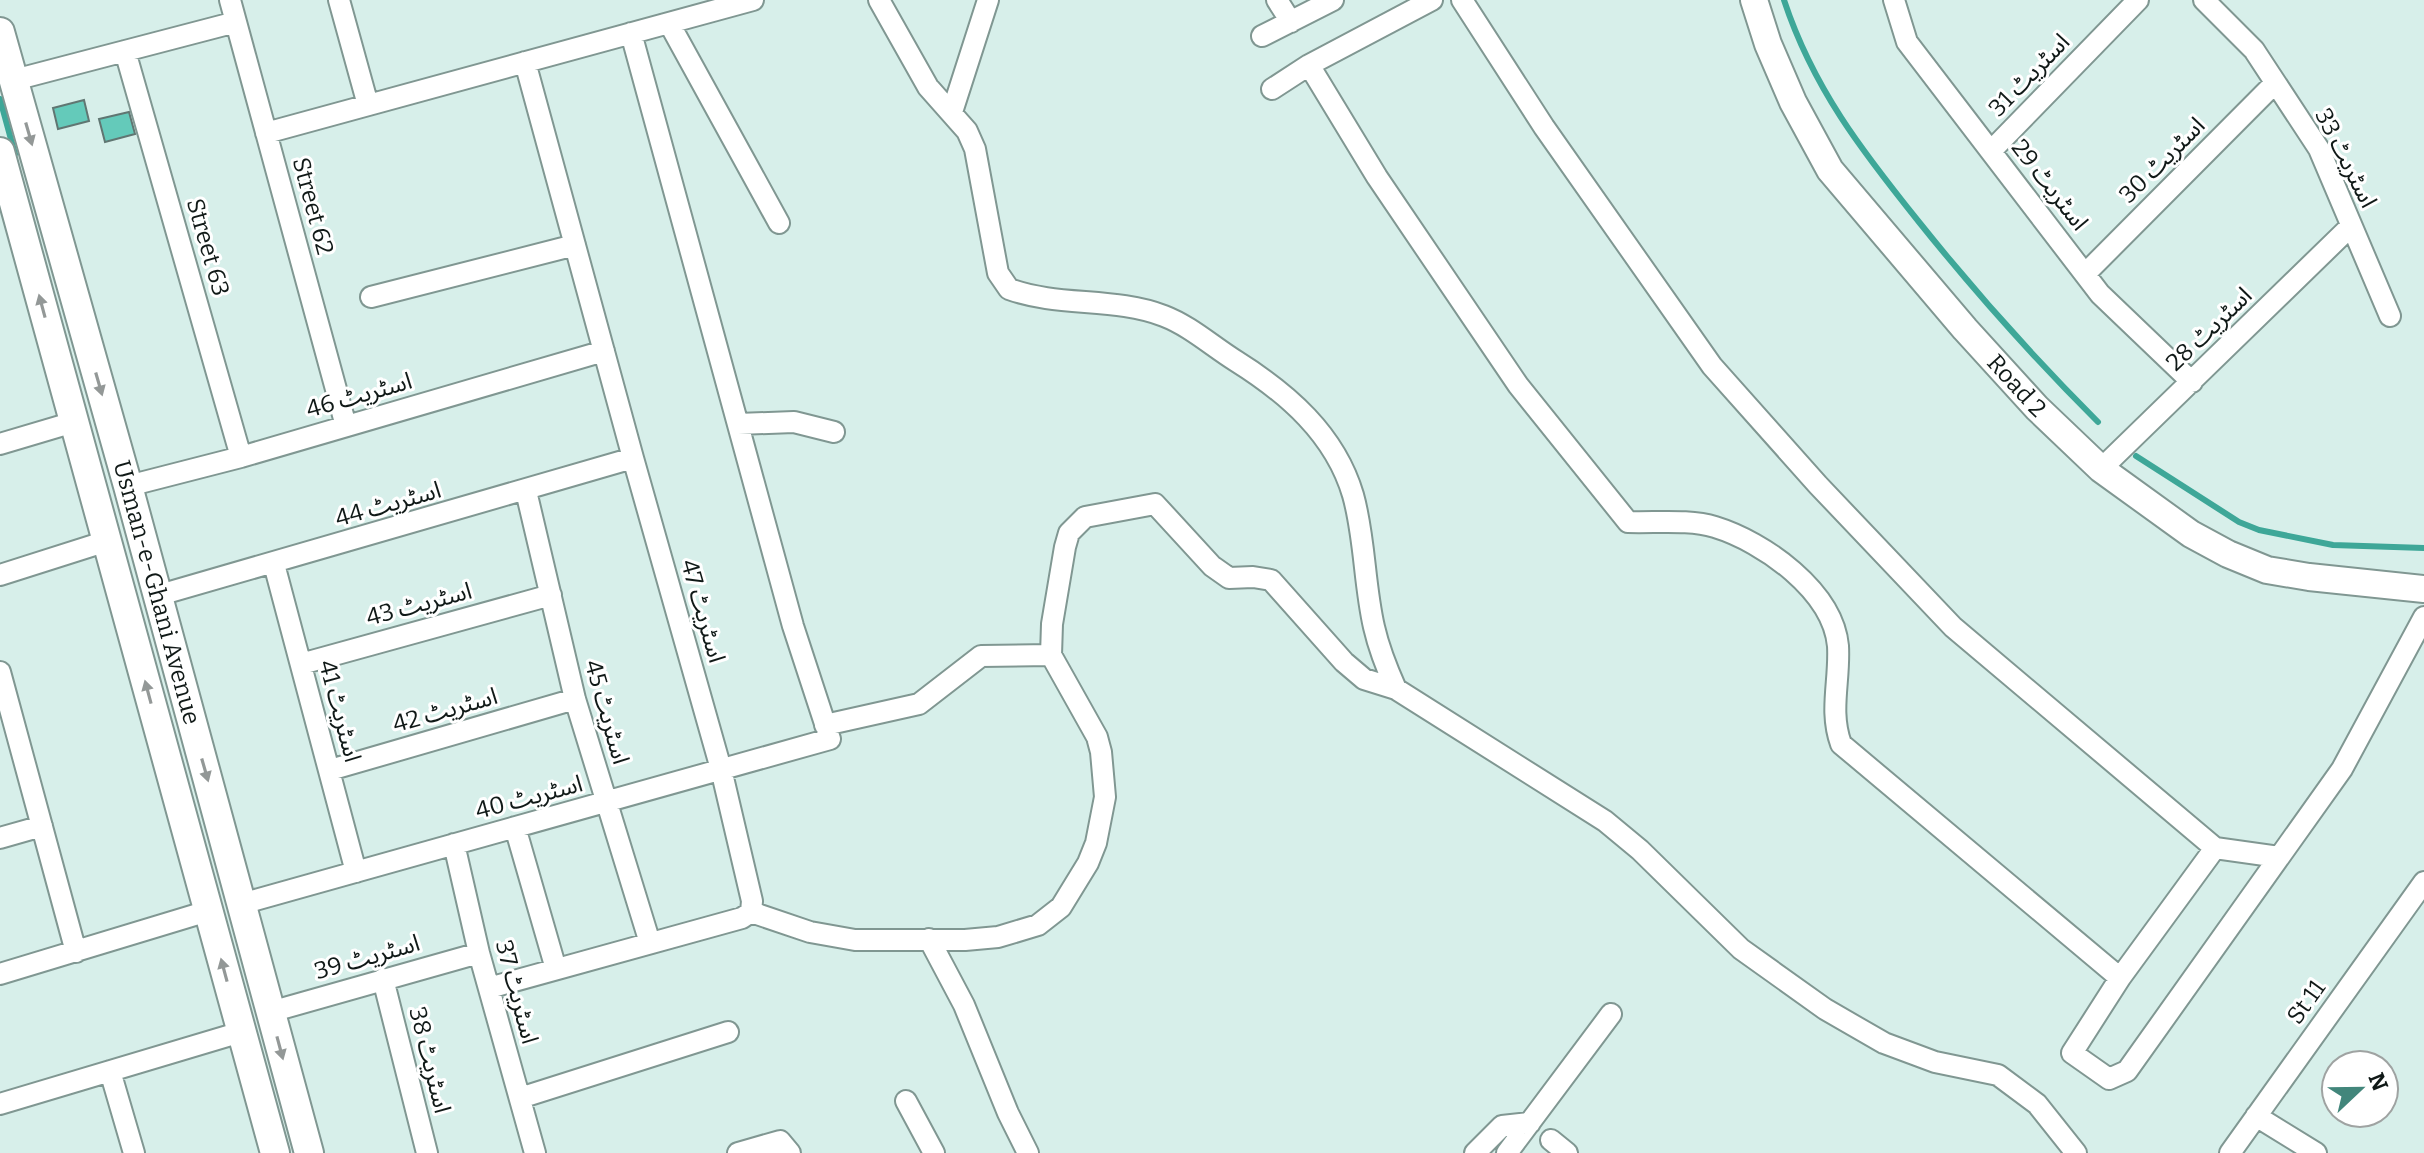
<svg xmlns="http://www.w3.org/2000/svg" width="2424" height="1153" font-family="Bitter,'Noto Sans Arabic',serif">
	<rect width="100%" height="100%" fill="#d7efea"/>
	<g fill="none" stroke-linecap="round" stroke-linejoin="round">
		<!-- stream -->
		<path stroke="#3ea798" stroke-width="6" d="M1784,0C1813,88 1862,151 1919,222C1975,292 2035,359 2098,422
			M0,99L15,154
			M2136,456L2239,522L2259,530L2333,545L2424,548"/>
	</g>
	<!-- building -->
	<path fill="#64caba" stroke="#607672" stroke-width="2" d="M84,100L89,121L58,129L53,108Z
		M129,112L135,134L105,142L99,119Z"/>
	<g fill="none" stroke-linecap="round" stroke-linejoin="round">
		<!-- minor casing -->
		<g stroke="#809792" stroke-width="24">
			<path id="minor" d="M230,0L346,426
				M339,0L368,105
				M879,0L928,87L967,131L975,149L998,273L1009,289C1058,307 1115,297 1164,316C1190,326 1212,346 1236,361C1287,393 1335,434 1353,495C1365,537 1364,584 1374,627C1379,649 1387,669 1396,689L1605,821L1640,850L1741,949L1825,1009L1884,1043L1935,1062L1998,1075L2037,1104L2076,1153
				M1277,0L1291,22
				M1462,0L1544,127L1712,366L1818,485L1953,627L2215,848L2279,857
				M1894,0L1907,42L2100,294L2192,382
				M2204,0L2254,50L2319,149L2390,316
				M669,23L779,223
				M1262,36L1333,0
				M125,51L241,457
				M1309,65L1377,177L1518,385L1628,522C1656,523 1689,519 1715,527C1764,542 1833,591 1838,646C1840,681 1829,711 1841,744L2120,978
				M14,80L236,22
				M1272,89L1309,65L1432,0
				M952,112L988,0
				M266,133L753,0
				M1991,151L2138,0
				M2085,274L2275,83
				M371,297L575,245
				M738,424L794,422L834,432
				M0,444L74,422
				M2101,469L2351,226
				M128,486L241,457L604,351
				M526,491L575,699L650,943
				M274,564L356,872
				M0,575L107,541
				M156,596L633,458
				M301,664L551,595
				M0,672L76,952
				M825,725L919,704L981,656L1051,655
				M330,770L575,699
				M515,827L556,969
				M0,838L42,826
				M454,844L479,953L535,1153
				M2215,848L2120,978L2072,1053L2109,1079L2127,1071L2342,769L2424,617
				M241,904L830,739L793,626L631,33
				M751,912L810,932L855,940H965L998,937L1038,925L1061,907L1088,863L1096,843L1105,797L1101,752L1097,737L1051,655L1052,624L1065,547L1069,533L1085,517L1155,504L1212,566L1229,578L1253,577L1271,580L1344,662L1364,679L1396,689
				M929,939L964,1005L1008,1113L1028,1153
				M0,974L208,911
				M383,979L427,1153
				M489,988L742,918L751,912L752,901L721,769L633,458L525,62
				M270,1012L479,953
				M110,1071L134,1153
				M520,1098L728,1032
				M906,1101L934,1153
				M0,1104L241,1032
				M2256,1116L2316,1153
				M1551,1140L1567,1153
				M738,1153L780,1141L790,1153
				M1475,1153L1502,1126L1530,1123
				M1507,1153L1611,1014
				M2230,1153L2424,882"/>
		</g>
		<!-- tertiary casing -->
		<g stroke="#809792" stroke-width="30">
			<g id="tertiary">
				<path id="s1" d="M1754,0L1768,44L1793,102L1830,170L1965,329L2037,408L2101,469L2191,534L2228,554L2267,570L2309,577L2424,589"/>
			</g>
		</g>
		<!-- secondary casing -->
		<g stroke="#809792" stroke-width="32">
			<g id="secondary">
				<path id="s2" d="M0,32L128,486L309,1153"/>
				<path d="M0,152L275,1153"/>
			</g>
		</g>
		<!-- minor -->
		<use href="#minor" stroke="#fff" stroke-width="20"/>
		<!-- tertiary -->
		<use href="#tertiary" stroke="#fff" stroke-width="26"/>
		<!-- secondary -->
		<use href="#secondary" stroke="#fff" stroke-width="28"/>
	</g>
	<!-- one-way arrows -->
	<defs><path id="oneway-solid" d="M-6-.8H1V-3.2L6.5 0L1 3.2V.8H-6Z" transform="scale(2)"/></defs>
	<g fill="#939897">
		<use href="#oneway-solid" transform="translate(29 134) rotate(74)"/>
		<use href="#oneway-solid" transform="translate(42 306) rotate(-105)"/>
		<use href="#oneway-solid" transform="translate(99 384) rotate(74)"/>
		<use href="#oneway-solid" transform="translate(148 692) rotate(-105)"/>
		<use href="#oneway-solid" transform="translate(205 770) rotate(74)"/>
		<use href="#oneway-solid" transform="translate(224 970) rotate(-105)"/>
		<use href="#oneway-solid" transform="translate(280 1048) rotate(75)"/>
	</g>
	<g text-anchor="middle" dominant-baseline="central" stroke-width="6" stroke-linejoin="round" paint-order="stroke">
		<!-- street labels -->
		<g font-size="24" fill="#101917" stroke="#fff">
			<text transform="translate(2029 75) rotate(-46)">اسٹریٹ 31</text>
			<text transform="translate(2346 158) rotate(63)">اسٹریٹ 33</text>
			<text transform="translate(2162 160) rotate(-45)">اسٹریٹ 30</text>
			<text transform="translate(2050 185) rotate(52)">اسٹریٹ 29</text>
			<text transform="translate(313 206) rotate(75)">Street 62</text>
			<text transform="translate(208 247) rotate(74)">Street 63</text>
			<text transform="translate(2209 329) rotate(-44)">اسٹریٹ 28</text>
			<text stroke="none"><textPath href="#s1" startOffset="472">Road 2</textPath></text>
			<text transform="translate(359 395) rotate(-16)">اسٹریٹ 46</text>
			<text transform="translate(388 504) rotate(-16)">اسٹریٹ 44</text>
			<text stroke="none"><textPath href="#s2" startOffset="582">Usman-e-Ghani Avenue</textPath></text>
			<text transform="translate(419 604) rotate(-15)">اسٹریٹ 43</text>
			<text transform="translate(703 611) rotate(74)">اسٹریٹ 47</text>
			<text transform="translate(445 710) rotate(-16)">اسٹریٹ 42</text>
			<text transform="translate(340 711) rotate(75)">اسٹریٹ 41</text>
			<text transform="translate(607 712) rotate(74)">اسٹریٹ 45</text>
			<text transform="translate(529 797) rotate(-15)">اسٹریٹ 40</text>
			<text transform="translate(367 957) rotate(-16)">اسٹریٹ 39</text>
			<text transform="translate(517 992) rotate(75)">اسٹریٹ 37</text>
			<text transform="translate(2306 1002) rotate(-54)">St 11</text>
			<text transform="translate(430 1060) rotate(76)">اسٹریٹ 38</text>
		</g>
	</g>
	<!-- north arrow -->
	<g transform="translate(2360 1089) rotate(68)"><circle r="38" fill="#ffffff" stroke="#9fa3a2" stroke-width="2"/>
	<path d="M0-6L14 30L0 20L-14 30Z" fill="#42867b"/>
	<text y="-12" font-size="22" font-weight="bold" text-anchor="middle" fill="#101917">N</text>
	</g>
</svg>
